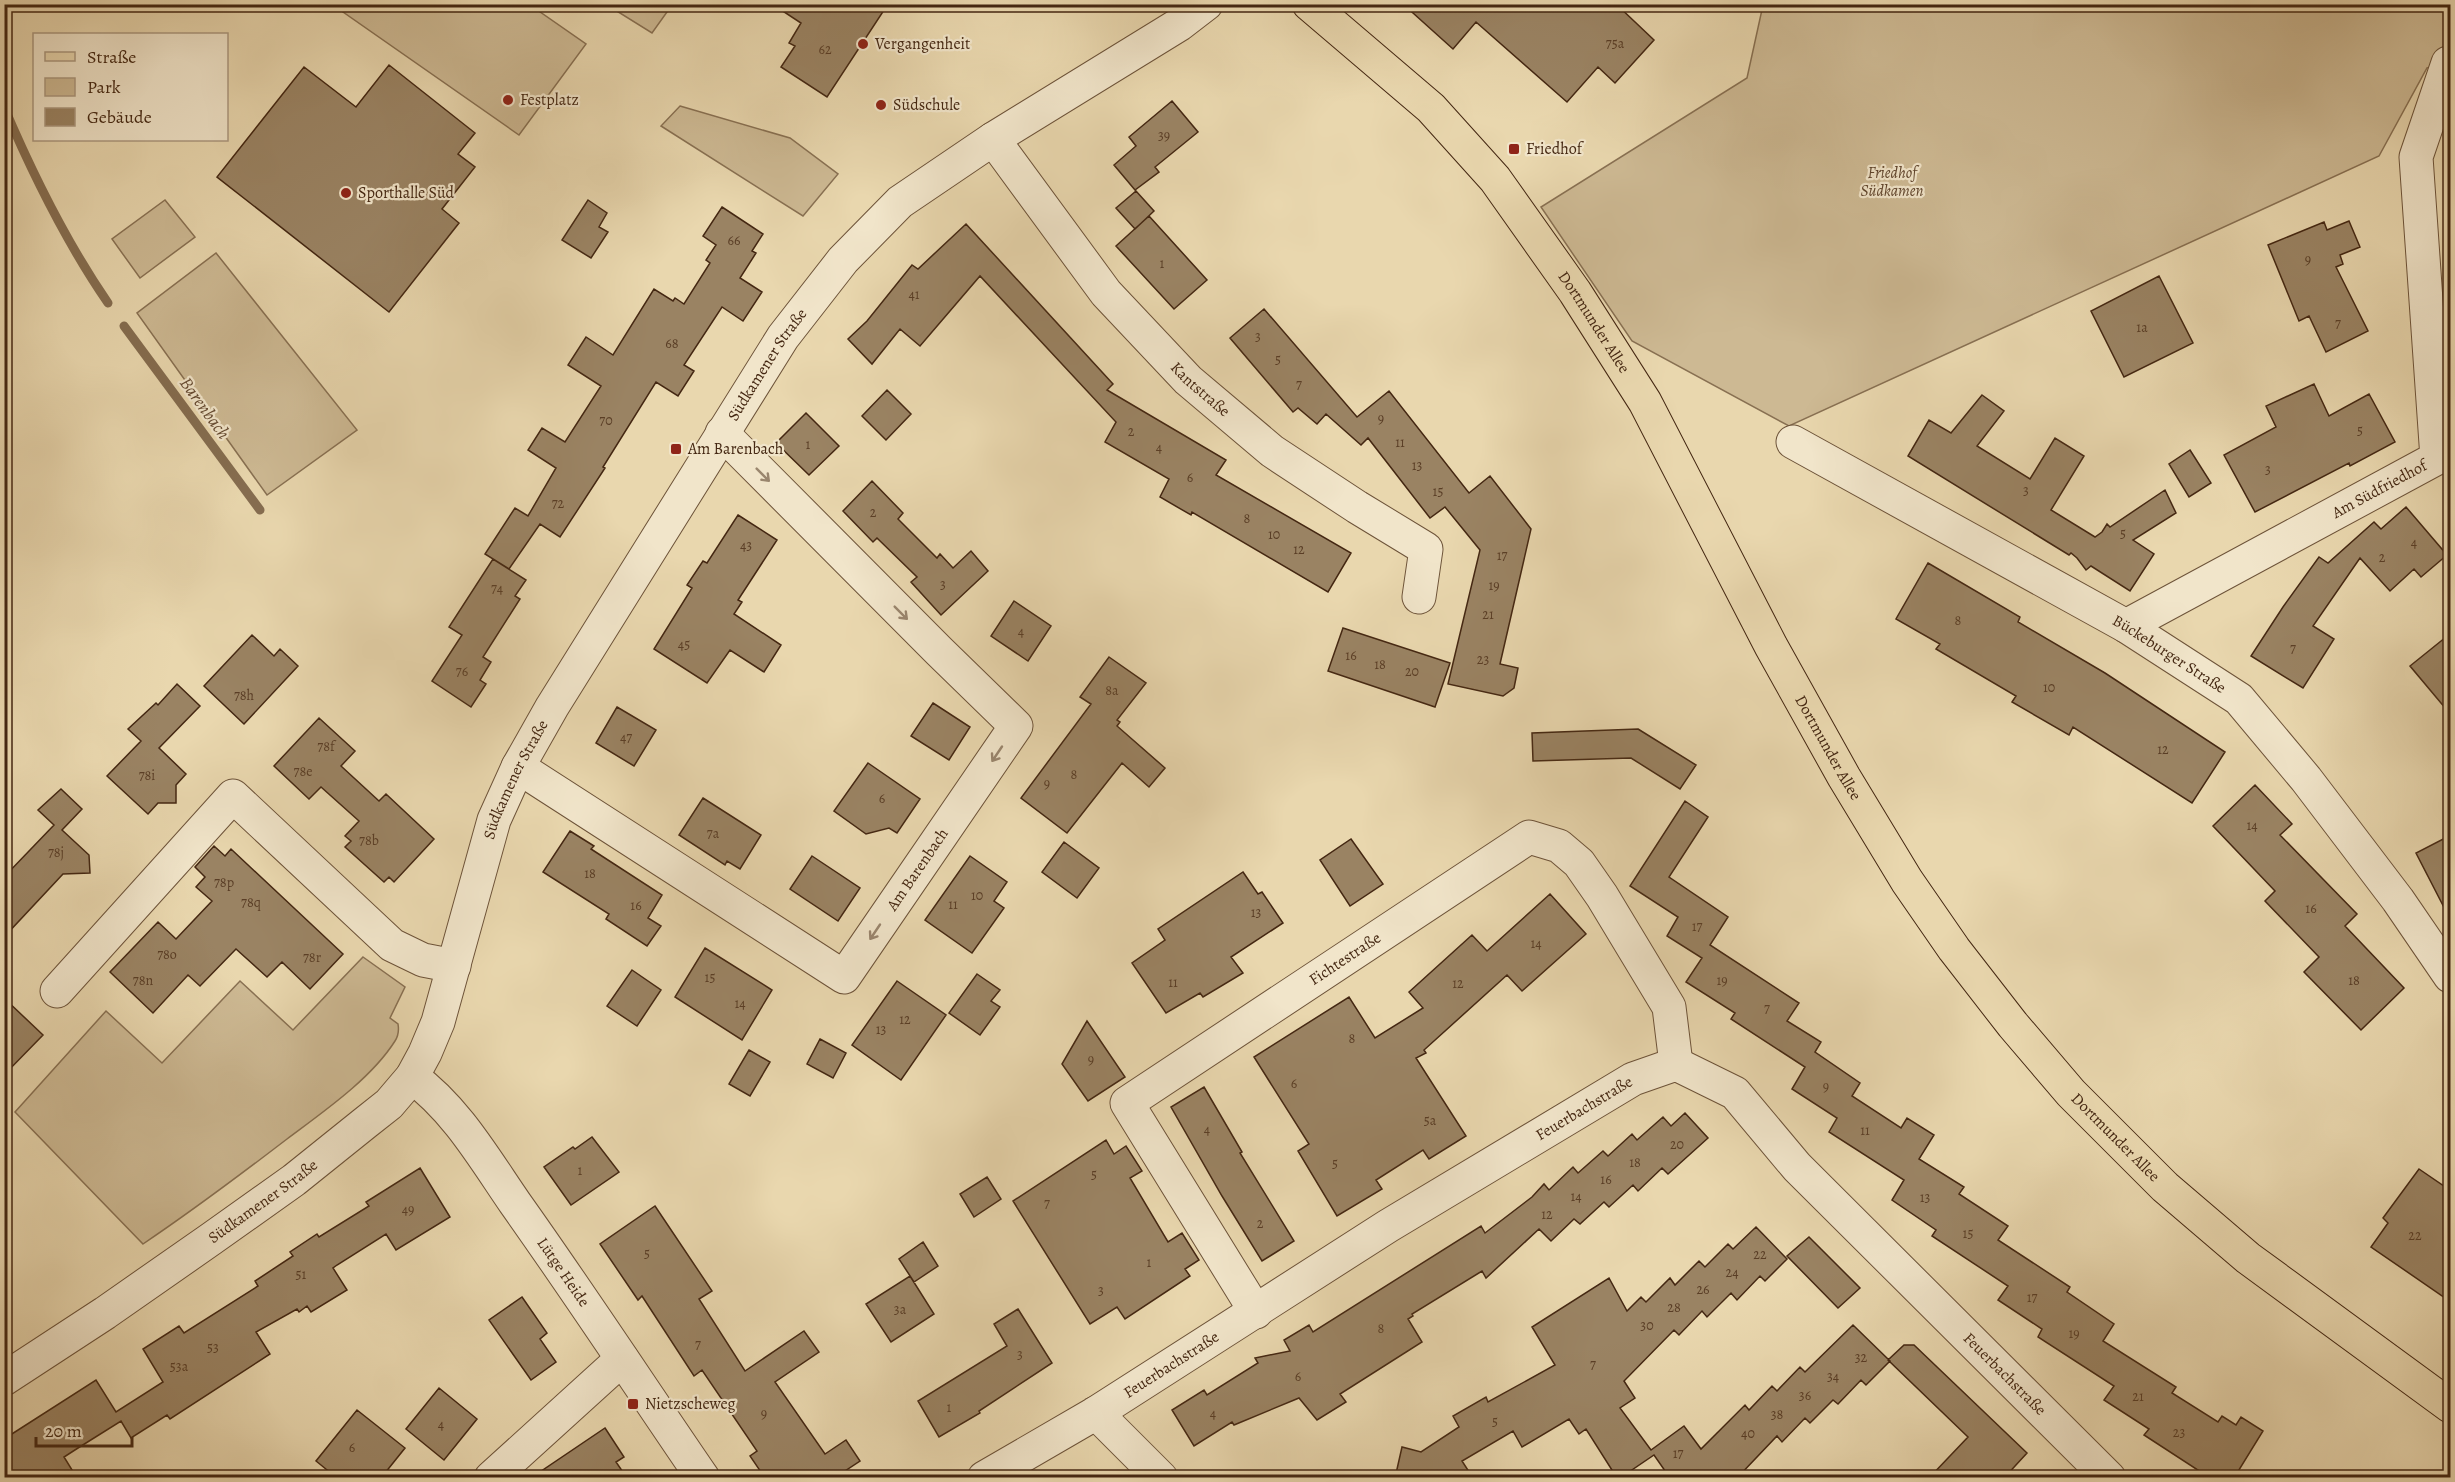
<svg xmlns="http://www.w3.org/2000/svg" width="2455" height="1482" font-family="Alegreya,serif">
	<rect width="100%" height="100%" fill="#e9d7ae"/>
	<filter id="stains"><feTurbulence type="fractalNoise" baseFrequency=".00333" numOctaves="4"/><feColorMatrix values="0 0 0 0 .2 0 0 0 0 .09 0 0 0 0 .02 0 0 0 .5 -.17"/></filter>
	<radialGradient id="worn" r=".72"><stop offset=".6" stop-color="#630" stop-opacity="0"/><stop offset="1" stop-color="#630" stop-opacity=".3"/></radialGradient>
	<!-- green -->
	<path fill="#cdb993" stroke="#887052" stroke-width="1.5" d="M333,5H530L586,44L519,135Z
		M607,5H672L652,33Z
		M1763,5H2450V63L2427,68L2379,156L1789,426L1632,341L1541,207L1747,78Z
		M680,106L790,138L838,174L803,216L661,126Z
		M165,200L195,237L140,278L112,239Z
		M216,253L357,430L267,495L137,313Z
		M363,957L405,987L390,1018L398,1024C399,1030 399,1035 395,1041C371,1079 323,1112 287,1139C240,1175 192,1211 143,1244L15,1112L106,1011L162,1063L240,981L293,1030Z"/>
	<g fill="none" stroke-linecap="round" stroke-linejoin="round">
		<!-- stream -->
		<path stroke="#856d50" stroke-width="9" d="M4,107C33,175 66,242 108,303
			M124,326L260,510"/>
	</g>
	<!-- building -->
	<path fill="#9a8363" stroke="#442712" stroke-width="1.5" d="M772,4H888L827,97L781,67L795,46L789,43L801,23Z
		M1403,4H1616L1654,40L1615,83L1598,67L1567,102L1476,22L1453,49Z
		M389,65L475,133L458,154L475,167L442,209L459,223L389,312L217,177L304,67L356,107Z
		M1172,101L1198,132L1155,167L1159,172L1135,190L1114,165L1136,146L1129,137Z
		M1136,191L1154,211L1135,229L1116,208Z
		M588,200L607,213L599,227L608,232L591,258L562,240Z
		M722,207L763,234L752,251L756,253L740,278L762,292L743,321L722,307L684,365L694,371L678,396L656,382L603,467L605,468L560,537L540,524L509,569L485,554L515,508L528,516L556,468L528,450L542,428L565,442L601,386L568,365L586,337L613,355L654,289L673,301L675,298L684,304L710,263L706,260L716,245L703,236Z
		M1149,216L1207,280L1174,309L1116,246Z
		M2349,221L2360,247L2340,255L2343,264L2336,267L2368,331L2326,352L2309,316L2299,321L2268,245L2324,222L2327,230Z
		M966,224L1113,384L1107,390L1226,460L1216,475L1351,553L1328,592L1192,512L1191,515L1160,497L1169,479L1105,442L1116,422L980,276L920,346L900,329L872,364L848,339L867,321L912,265L918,269Z
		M2159,276L2193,343L2124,377L2091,311Z
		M1264,309L1357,417L1389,391L1469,493L1490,476L1531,529L1500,664L1518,668L1514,688L1503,696L1448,684L1480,550L1445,507L1430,518L1368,438L1361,445L1326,414L1317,424L1298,408L1293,412L1230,338Z
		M2314,384L2329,416L2369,394L2395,442L2350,466L2349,463L2255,512L2224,455L2276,427L2266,406Z
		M887,390L911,414L886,440L862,416Z
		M1982,395L2004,411L1977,446L2030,479L2055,438L2084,456L2051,510L2095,537L2102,532L2107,524L2110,527L2165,490L2176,513L2133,540L2154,554L2130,591L2091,566L2086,570L2077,558L2071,553L2069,555L1908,456L1929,420L1951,433Z
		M806,413L839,446L809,475L776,443Z
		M2190,450L2211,483L2189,497L2169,464Z
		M872,481L903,513L898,519L937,558L940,554L953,568L971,551L988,571L941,615L911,582L917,577L877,538L873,542L843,511Z
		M2406,507L2447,555L2421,577L2414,569L2390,591L2360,558L2313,626L2334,639L2303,688L2251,656L2283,607L2319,557L2328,563L2374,522L2381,529Z
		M738,515L777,540L738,600L742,602L734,614L781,645L764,672L730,650L707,683L654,649L692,588L687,585L703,561L707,563Z
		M493,559L526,580L515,596L520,599L483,657L491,662L480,680L486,684L471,707L432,681L462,635L449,627Z
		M1928,563L2020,617L2018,622L2105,673L2225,752L2192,803L2073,727L2069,735L2012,702L2016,696L1936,649L1940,644L1896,619Z
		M1014,601L1051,626L1028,661L991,636Z
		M1343,628L1450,663L1435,707L1328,671Z
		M2451,633V715L2410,666Z
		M252,635L274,656L280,649L298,666L244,724L204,686Z
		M1109,657L1146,683L1117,720L1120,722L1117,726L1165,768L1149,787L1122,763L1067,833L1021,798L1091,704L1080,697Z
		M177,684L200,706L159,748L186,774L176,785V803H158L148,814L107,776L141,741L128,729L156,703L158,705Z
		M933,703L970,727L949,760L911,736Z
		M617,707L656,730L634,766L596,743Z
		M319,718L355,751L341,766L379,801L386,794L434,839L394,882L389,877L384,882L345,847L351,841L345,836L359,821L321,787L309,799L274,766Z
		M1638,729L1696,765L1680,789L1631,758L1533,761L1532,733Z
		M868,763L920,799L897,833L889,828L866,834L834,811Z
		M2255,785L2292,824L2280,835L2357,914L2345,926L2404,988L2361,1030L2304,972L2319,957L2265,901L2275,891L2213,826Z
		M61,789L82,809L62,830L89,855L90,873L63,874L4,937V877L54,825L38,810Z
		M703,798L761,835L740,869L727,861L725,865L679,835Z
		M1685,801L1708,817L1669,877L1728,917L1710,945L1799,1003L1787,1021L1821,1042L1815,1052L1860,1083L1852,1096L1901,1128L1907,1118L1934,1135L1919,1159L1964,1187L1959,1194L2008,1226L1998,1240L2070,1287L2067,1292L2114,1324L2103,1341L2176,1387L2172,1393L2218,1422L2222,1416L2236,1425L2241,1417L2263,1431L2234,1478H2210L2144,1435L2149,1429L2104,1400L2114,1386L2038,1337L2042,1329L1998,1300L2008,1286L1932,1236L1936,1230L1892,1200L1904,1180L1829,1132L1837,1118L1792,1089L1805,1067L1731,1019L1735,1013L1686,982L1702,958L1667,936L1678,917L1630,886Z
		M570,831L594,846L591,849L662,895L648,918L661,926L647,946L606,919L609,914L543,872Z
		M2451,835V921L2416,853Z
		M1351,839L1383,884L1350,906L1320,860Z
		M1064,842L1099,868L1077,898L1042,872Z
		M214,846L225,856L231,849L343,954L310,989L282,962L267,977L236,949L200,986L188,975L153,1013L110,972L158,922L176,939L212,901L196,887L205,877L195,867Z
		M812,856L860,888L838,921L790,889Z
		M970,856L1007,882L994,901L1004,908L972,953L925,920Z
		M1243,872L1258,894L1262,892L1283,923L1231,957L1243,973L1203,997L1200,993L1166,1013L1132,963L1165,940L1158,929Z
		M1550,894L1586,934L1522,991L1507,975L1424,1050L1426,1053L1416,1058L1466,1136L1429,1159L1423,1150L1376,1180L1382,1189L1337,1216L1298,1151L1309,1144L1254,1057L1349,997L1375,1038L1423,1008L1409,992L1472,935L1487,951Z
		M705,948L772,990L742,1040L675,997Z
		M632,970L661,990L637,1026L607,1006Z
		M977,974L1000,990L991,1001L1000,1007L980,1035L949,1013Z
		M897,981L946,1015L901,1080L852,1045Z
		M4,998L43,1035L4,1075Z
		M1087,1021L1125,1077L1088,1101L1062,1064Z
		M820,1039L846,1053L833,1078L807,1064Z
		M749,1050L770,1062L750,1096L729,1084Z
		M1204,1087L1242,1152L1240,1153L1294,1241L1262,1261L1222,1196L1171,1107Z
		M1685,1113L1708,1138L1668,1174L1662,1168L1638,1191L1633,1185L1609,1207L1604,1202L1580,1224L1574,1219L1551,1241L1539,1229L1486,1278L1482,1271L1412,1314L1413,1316L1408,1319L1422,1342L1340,1394L1346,1402L1317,1420L1299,1398L1234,1425L1232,1422L1194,1446L1172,1410L1204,1390L1207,1395L1258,1363L1255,1358L1290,1351L1284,1340L1309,1325L1313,1332L1481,1226L1485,1233L1532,1197L1544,1184L1549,1190L1573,1167L1578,1173L1603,1151L1608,1156L1632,1134L1637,1140L1663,1117L1671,1126Z
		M592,1137L619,1172L571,1205L544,1167L573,1147L575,1149Z
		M1106,1140L1114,1154L1126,1146L1142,1171L1130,1178L1168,1242L1182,1233L1199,1260L1185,1269L1190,1276L1125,1319L1117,1307L1090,1324L1013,1201Z
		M420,1168L450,1217L396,1250L386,1234L337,1265L333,1268L347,1290L311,1312L307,1306L299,1312L297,1309L256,1332L270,1354L170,1419L167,1415L131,1438L121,1421L78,1448L64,1457L77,1478H4V1439L96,1380L116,1412L163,1382L143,1349L179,1326L184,1333L258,1286L255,1281L293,1256L290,1252L317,1234L319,1237L369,1206L366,1202Z
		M2419,1169L2451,1191V1302L2371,1247L2388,1223L2383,1218Z
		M987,1177L1001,1199L974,1217L960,1194Z
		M655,1206L712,1291L699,1299L745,1371L804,1331L819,1352L775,1382L825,1454L846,1440L860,1461L839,1475L841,1478H765L750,1456L757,1451L702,1370L694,1376L642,1296L638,1300L600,1244Z
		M1756,1227L1787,1259L1765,1281L1760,1276L1737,1300L1731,1293L1707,1317L1702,1311L1679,1335L1674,1330L1624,1381L1635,1398L1620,1408L1651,1450L1684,1426L1701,1449L1745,1405L1749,1410L1772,1386L1777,1391L1800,1367L1805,1372L1853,1325L1890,1361L1866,1385L1861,1380L1838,1404L1833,1400L1810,1423L1805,1418L1782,1442L1777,1436L1737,1478H1670L1654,1455L1620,1478H1617L1586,1429L1579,1434L1569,1419L1522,1447L1513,1431L1462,1461L1473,1478H1395L1402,1447L1421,1452L1459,1427L1453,1416L1486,1397L1488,1402L1555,1365L1532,1327L1609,1278L1627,1311L1641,1297L1646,1302L1670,1278L1675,1285L1699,1261L1705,1267L1728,1244L1733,1249Z
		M1809,1237L1860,1288L1838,1308L1787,1256Z
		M923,1242L938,1266L914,1282L899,1259Z
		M910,1276L934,1314L891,1342L866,1304Z
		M522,1297L547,1333L540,1339L556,1362L531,1380L489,1320Z
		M1018,1309L1052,1363L979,1411L980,1413L939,1437L918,1401L1007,1346L994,1324Z
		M1904,1345H1914L2027,1453L2004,1478H1929L1968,1437L1888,1360Z
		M439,1388L477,1419L444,1460L406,1429Z
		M357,1410L405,1448L381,1478H337L316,1461Z
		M605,1428L624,1457L616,1462L627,1478H531Z"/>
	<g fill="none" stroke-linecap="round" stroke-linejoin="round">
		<!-- minor casing -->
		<g stroke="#6d5339" stroke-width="35">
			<g id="minor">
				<path id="s1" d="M993,139L1106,293L1188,380L1272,451L1357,507L1426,549L1419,597"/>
				<path id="s2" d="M1793,442L2126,626L2239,699L2306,779L2398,900L2450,976"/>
				<path id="s3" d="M2126,626L2437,458L2416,157L2448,63"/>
				<path id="s4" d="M518,767L844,977L1016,726L939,651L722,433"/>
				<path d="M57,991L233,796L392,945L423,960L454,966"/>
				<path id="s5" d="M412,1077C456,1109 484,1158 515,1203C579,1293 640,1386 703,1478"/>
				<path id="s6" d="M1256,1312L1127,1103L1529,837L1559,846L1579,863L1602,896L1669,1007L1676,1064"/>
				<path id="s7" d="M4,1379L105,1313L211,1239L294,1180L365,1123L389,1104L412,1077L425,1053L438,1022L494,820L518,767L552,707L783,337L843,260L900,202L993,139L1180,24L1206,4"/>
				<path d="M1096,1413L1161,1478"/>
				<path d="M491,1478L622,1359"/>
				<path id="s8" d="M984,1478L1096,1413L1388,1226L1633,1079L1676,1064L1735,1093L1797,1167L2109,1478"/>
			</g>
		</g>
		<!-- major casing -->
		<g stroke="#442712" stroke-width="35">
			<g id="major">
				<path id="s9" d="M1309,4L1431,108L1495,179L1575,292L1645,402L1771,646L1844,777L1907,881L1954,949L2013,1025L2071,1093L2165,1187L2248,1258L2450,1406"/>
			</g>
		</g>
		<!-- minor -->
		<use href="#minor" stroke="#f1e5ca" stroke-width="33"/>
		<!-- major -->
		<use href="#major" stroke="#e9d7ae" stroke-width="33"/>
	</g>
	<!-- one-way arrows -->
	<defs><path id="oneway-shaft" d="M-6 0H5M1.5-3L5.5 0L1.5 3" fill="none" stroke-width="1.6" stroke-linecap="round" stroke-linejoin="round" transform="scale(1.5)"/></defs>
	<g stroke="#9a866e">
		<use href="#oneway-shaft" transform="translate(763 475) rotate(45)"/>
		<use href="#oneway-shaft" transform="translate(901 613) rotate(45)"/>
		<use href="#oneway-shaft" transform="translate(997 754) rotate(124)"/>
		<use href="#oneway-shaft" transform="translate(875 932) rotate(124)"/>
	</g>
	<!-- markers -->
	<g fill="#8f2418" stroke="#f1e5ca" stroke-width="2">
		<circle cx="863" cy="44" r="6"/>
		<circle cx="508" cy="100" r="6"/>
		<circle cx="881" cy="105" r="6"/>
		<rect x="1508" y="143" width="12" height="12" rx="3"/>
		<circle cx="346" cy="193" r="6"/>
		<rect x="670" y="443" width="12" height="12" rx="3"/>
		<rect x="627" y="1398" width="12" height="12" rx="3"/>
	</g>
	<g text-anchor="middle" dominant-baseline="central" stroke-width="4.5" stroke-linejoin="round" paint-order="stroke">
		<!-- number labels -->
		<g font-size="14" fill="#5a3e26">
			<text x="1615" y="43">75a</text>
			<text x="825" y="49">62</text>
			<text x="1164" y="135">39</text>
			<text x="734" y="240">66</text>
			<text x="2308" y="259">9</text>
			<text x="1162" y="263">1</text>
			<text x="914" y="294">41</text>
			<text x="2338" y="323">7</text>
			<text x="2142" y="327">1a</text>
			<text x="1258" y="336">3</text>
			<text x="672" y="343">68</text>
			<text x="1278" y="359">5</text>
			<text x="1299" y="384">7</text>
			<text x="1381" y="418">9</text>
			<text x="606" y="420">70</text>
			<text x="2360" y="430">5</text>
			<text x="1131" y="431">2</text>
			<text x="1400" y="442">11</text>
			<text x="808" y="444">1</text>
			<text x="1159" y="447">4</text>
			<text x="1417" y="465">13</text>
			<text x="2268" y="469">3</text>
			<text x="1190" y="477">6</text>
			<text x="2026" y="490">3</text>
			<text x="1438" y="491">15</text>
			<text x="558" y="503">72</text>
			<text x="873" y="512">2</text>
			<text x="1247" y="518">8</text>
			<text x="2123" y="533">5</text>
			<text x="1274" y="534">10</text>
			<text x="2414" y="542">4</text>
			<text x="746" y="545">43</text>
			<text x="1299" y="549">12</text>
			<text x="1502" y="555">17</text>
			<text x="2382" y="557">2</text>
			<text x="943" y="584">3</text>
			<text x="1494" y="585">19</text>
			<text x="497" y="588">74</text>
			<text x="1488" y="614">21</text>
			<text x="1958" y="620">8</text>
			<text x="1021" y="631">4</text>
			<text x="684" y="644">45</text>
			<text x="2293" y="648">7</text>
			<text x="1351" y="655">16</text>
			<text x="1483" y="659">23</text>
			<text x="1380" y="664">18</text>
			<text x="462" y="671">76</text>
			<text x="1412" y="671">20</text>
			<text x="2049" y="687">10</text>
			<text x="1112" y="690">8a</text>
			<text x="244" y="695">78h</text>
			<text x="626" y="737">47</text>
			<text x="326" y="746">78f</text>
			<text x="2163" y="749">12</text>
			<text x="303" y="771">78e</text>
			<text x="1074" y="774">8</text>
			<text x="147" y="775">78i</text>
			<text x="1047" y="783">9</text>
			<text x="882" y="798">6</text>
			<text x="2252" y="825">14</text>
			<text x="713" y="833">7a</text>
			<text x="369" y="840">78b</text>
			<text x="56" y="852">78j</text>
			<text x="590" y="873">18</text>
			<text x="224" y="882">78p</text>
			<text x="977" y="895">10</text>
			<text x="251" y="902">78q</text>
			<text x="953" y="904">11</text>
			<text x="636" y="905">16</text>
			<text x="2311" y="908">16</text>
			<text x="1256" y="912">13</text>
			<text x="1697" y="926">17</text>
			<text x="1536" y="943">14</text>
			<text x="167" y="954">78o</text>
			<text x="312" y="957">78r</text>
			<text x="710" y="977">15</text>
			<text x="143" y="980">78n</text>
			<text x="1722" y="980">19</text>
			<text x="2354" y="980">18</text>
			<text x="1173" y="982">11</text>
			<text x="1458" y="983">12</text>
			<text x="740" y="1003">14</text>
			<text x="1767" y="1008">7</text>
			<text x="905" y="1019">12</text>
			<text x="881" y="1029">13</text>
			<text x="1352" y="1038">8</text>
			<text x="1091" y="1059">9</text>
			<text x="1294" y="1083">6</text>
			<text x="1826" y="1086">9</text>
			<text x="1430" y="1120">5a</text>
			<text x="1207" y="1129">4</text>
			<text x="1865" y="1130">11</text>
			<text x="1677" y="1144">20</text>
			<text x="1635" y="1162">18</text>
			<text x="1335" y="1163">5</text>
			<text x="580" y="1170">1</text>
			<text x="1094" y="1174">5</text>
			<text x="1606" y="1179">16</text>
			<text x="1576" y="1196">14</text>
			<text x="1925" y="1197">13</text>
			<text x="1047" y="1203">7</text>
			<text x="408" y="1209">49</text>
			<text x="1547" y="1214">12</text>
			<text x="1260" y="1223">2</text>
			<text x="1968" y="1233">15</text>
			<text x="2415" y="1235">22</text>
			<text x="647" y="1253">5</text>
			<text x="1760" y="1254">22</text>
			<text x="1149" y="1262">1</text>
			<text x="1732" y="1272">24</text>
			<text x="301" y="1274">51</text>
			<text x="1703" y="1289">26</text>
			<text x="1101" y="1290">3</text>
			<text x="2032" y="1297">17</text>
			<text x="1674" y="1307">28</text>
			<text x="900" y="1309">3a</text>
			<text x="1647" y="1325">30</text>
			<text x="1381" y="1328">8</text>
			<text x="2074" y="1333">19</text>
			<text x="698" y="1344">7</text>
			<text x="213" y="1347">53</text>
			<text x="1020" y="1354">3</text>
			<text x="1861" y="1357">32</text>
			<text x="1593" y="1364">7</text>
			<text x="179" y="1366">53a</text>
			<text x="1298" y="1376">6</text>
			<text x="1833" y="1376">34</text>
			<text x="1805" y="1395">36</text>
			<text x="2138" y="1396">21</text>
			<text x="949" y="1407">1</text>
			<text x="764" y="1413">9</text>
			<text x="1213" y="1413">4</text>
			<text x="1777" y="1414">38</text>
			<text x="1495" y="1421">5</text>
			<text x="441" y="1424">4</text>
			<text x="2179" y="1432">23</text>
			<text x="1748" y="1433">40</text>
			<text x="352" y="1447">6</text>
			<text x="1678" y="1453">17</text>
		</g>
		<!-- poi labels -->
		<g font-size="16" fill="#442712" stroke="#f1e5ca" text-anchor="start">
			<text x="875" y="44">Vergangenheit</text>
			<text x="520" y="100">Festplatz</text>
			<text x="893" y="105">Südschule</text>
			<text x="1526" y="149">Friedhof</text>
			<text x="358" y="193">Sporthalle Süd</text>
			<text x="688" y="449">Am Barenbach</text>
			<text x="645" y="1404">Nietzscheweg</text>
		</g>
		<!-- park labels -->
		<g font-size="16" font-style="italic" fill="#5f442c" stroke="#f1e5ca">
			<text x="1892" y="173">Friedhof<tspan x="1892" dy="18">Südkamen</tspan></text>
		</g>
		<!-- street labels -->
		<g font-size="16" fill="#442712" stroke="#f1e5ca">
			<text stroke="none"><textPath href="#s9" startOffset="430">Dortmunder Allee</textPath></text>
			<text stroke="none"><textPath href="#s7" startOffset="1311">Südkamener Straße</textPath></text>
			<text stroke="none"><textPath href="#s1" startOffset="326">Kantstraße</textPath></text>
			<text stroke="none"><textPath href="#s3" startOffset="288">Am Südfriedhof</textPath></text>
			<text stroke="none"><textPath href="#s2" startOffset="432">Bückeburger Straße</textPath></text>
			<text stroke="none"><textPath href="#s9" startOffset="916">Dortmunder Allee</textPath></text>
			<text stroke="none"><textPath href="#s7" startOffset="825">Südkamener Straße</textPath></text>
			<text stroke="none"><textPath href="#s4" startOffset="518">Am Barenbach</textPath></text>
			<text stroke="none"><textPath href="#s6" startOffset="507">Fichtestraße</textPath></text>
			<text stroke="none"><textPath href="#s8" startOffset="705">Feuerbachstraße</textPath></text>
			<text stroke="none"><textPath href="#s9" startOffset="1402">Dortmunder Allee</textPath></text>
			<text stroke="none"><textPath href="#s7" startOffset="314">Südkamener Straße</textPath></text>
			<text stroke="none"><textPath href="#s5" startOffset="248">Lütge Heide</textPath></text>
			<text stroke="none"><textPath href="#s8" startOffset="219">Feuerbachstraße</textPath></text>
			<text stroke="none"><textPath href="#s8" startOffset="1263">Feuerbachstraße</textPath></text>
		</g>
		<!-- water labels -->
		<g font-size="18" font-style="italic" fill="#654a31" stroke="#f1e5ca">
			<text transform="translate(205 408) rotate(54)">Barenbach</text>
		</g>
	</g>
	<!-- margin -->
	<rect width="2455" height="1482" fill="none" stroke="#e9d7ae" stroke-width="24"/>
	<rect x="6" y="6" width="2443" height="1470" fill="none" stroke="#442712" stroke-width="3"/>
	<rect x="12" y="12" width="2431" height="1458" fill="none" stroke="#442712" stroke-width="1.5"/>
	<!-- legend -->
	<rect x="33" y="33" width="195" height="108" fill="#f1e5ca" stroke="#ac9980" stroke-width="1.5"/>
	<rect x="45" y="52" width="30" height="9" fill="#e9d7ae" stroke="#ac9980" stroke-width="1.5"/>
	<text x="87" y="63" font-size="18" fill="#442712">Straße</text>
	<rect x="45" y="78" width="30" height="18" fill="#cdb993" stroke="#ac9980" stroke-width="1.5"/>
	<text x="87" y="93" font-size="18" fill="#442712">Park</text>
	<rect x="45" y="108" width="30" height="18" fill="#9a8363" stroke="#ac9980" stroke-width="1.5"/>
	<text x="87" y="123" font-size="18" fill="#442712">Gebäude</text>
	<!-- scale -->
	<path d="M36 1437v9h96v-9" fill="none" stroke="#442712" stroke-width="3"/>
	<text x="45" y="1437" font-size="18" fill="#442712" stroke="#f1e5ca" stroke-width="4.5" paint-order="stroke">20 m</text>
	<rect width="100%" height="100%" filter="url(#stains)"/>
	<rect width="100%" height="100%" fill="url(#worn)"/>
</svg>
